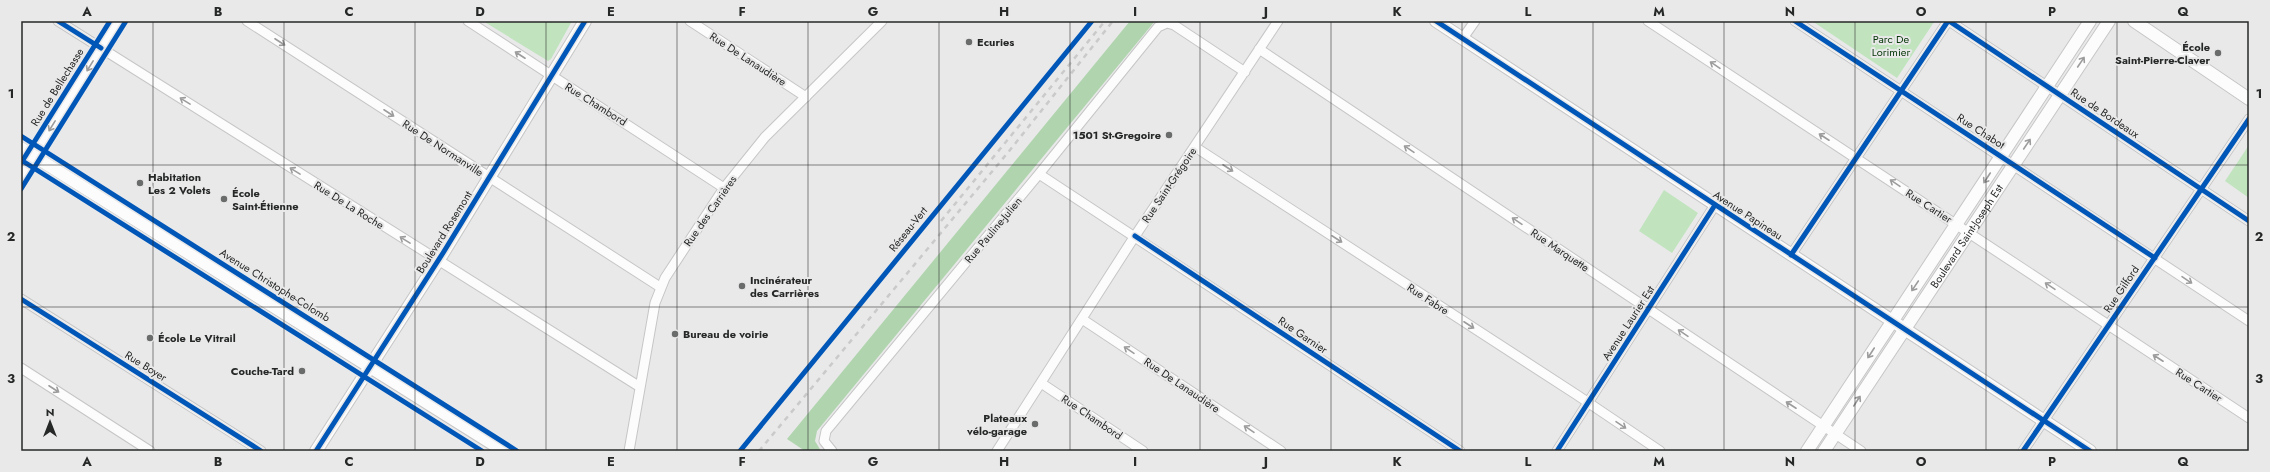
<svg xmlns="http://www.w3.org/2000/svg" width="2270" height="472" font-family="Jost,sans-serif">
	<rect width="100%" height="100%" fill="#e9e9ea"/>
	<!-- green -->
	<path fill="#c1e4bf" d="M483,21H572L551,59L548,61Z
		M1812,21H1932L1934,22L1897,78Z
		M2249,145V198L2225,181Z
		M1664,190L1698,213L1672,253L1639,231Z"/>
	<!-- forest -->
	<path fill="#b0d5ae" d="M1130,21H1155L817,431L815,441L821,451H805L787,439Z"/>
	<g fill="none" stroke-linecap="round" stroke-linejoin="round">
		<!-- minor casing -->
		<g stroke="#c6c6c7" stroke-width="11">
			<path id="minor" d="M58,21L640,387
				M247,21L660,287
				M468,21L724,188
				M690,21L806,97
				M1648,21L2249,418
				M1795,21L2249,321
				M1949,21L2249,221
				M1463,38L1475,21
				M1259,49L1861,451
				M1195,147L1577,395L1660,451
				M1039,174L1460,451
				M21,175L119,21
				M1791,255L1948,21
				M21,299L261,451
				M1082,319L1281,451
				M21,368L150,451
				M1041,383L1143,451
				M629,451L655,303L665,278L724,188L765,137L882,21
				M832,451L824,441L826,431L1039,174L1158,27L1167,23L1174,25L1245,72
				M997,451L1131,242L1278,21
				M1557,451L1715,205
				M2023,451L2249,119"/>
		</g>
		<!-- major casing -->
		<g stroke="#c6c6c7" stroke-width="14">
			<g id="major">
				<path d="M1436,21L2090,451"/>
				<path d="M2134,21L2249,99"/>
				<path d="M21,148L504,451"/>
				<path d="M316,451L443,253L585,21"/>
				<path d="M1807,451L2090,21"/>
				<path id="s1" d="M1824,451L2109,21"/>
			</g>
		</g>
		<!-- minor -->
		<use href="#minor" stroke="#fcfcfc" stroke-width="9"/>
		<!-- major -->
		<use href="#major" stroke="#fcfcfc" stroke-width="12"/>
		<!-- rail -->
		<path stroke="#cacacb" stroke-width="2.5" stroke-dasharray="5 5" stroke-linecap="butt" d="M941,221L1105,21
			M759,451L1010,150L1113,21"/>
		<!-- cycleway casing -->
		<g stroke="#e9e9ea" stroke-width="8">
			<path id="cycleway" d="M58,21L101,48
				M1436,21L2090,451
				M1795,21L2155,258
				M1949,21L2249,221
				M21,136L517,451
				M21,160L482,451
				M21,163L110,21
				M21,189L126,21
				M1135,236L1460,451
				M1791,255L1948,21
				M21,299L261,451
				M316,451L443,253L585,21
				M740,451L1092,21
				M1557,451L1715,205
				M2023,451L2249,119"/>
		</g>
		<!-- cycleway -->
		<use href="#cycleway" stroke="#0057b8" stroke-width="5"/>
	</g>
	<!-- one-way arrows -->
	<defs><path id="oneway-shaft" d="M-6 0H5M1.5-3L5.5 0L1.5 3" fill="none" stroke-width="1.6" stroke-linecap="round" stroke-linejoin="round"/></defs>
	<g stroke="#9c9c9c">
		<use href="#oneway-shaft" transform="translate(280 42) rotate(33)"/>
		<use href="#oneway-shaft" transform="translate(520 55) rotate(-147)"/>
		<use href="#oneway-shaft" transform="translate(2081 62) rotate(-56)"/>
		<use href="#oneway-shaft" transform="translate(1715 65) rotate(-146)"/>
		<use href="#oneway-shaft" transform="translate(90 66) rotate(122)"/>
		<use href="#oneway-shaft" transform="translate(185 101) rotate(-148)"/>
		<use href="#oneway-shaft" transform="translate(389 113) rotate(33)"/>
		<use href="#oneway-shaft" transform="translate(52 126) rotate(122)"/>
		<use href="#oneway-shaft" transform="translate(1824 137) rotate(-147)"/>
		<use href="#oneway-shaft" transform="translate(2027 144) rotate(-56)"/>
		<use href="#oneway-shaft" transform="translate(1409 149) rotate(-146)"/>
		<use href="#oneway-shaft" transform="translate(1228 168) rotate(33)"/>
		<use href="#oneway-shaft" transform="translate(295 171) rotate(-148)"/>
		<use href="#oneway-shaft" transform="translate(1987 178) rotate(123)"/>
		<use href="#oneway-shaft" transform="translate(1895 183) rotate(-146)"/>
		<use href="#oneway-shaft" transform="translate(1517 221) rotate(-146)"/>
		<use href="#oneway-shaft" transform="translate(1337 239) rotate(33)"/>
		<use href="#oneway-shaft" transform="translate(405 240) rotate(-148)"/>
		<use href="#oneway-shaft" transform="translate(2187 280) rotate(34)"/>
		<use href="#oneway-shaft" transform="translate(1915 286) rotate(124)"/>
		<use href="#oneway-shaft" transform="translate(2050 286) rotate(-146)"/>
		<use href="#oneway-shaft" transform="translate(1469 325) rotate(33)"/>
		<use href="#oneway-shaft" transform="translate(1683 333) rotate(-146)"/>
		<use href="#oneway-shaft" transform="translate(1129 350) rotate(-146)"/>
		<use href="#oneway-shaft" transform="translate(1871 353) rotate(123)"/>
		<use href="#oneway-shaft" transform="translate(2158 358) rotate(-147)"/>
		<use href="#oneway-shaft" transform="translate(54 389) rotate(33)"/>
		<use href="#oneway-shaft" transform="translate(1857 401) rotate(-57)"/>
		<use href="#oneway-shaft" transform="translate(1791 405) rotate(-147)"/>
		<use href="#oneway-shaft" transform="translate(1621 425) rotate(34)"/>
		<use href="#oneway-shaft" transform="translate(1249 429) rotate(-146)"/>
	</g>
	<!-- grid -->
	<path fill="none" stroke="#262727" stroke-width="1" stroke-opacity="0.55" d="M153,21V451M284,21V451M415,21V451M546,21V451M677,21V451M808,21V451M939,21V451M1070,21V451M1200,21V451M1331,21V451M1462,21V451M1593,21V451M1724,21V451M1855,21V451M1986,21V451M2117,21V451M21,165H2249M21,307H2249"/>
	<!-- markers -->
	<g fill="#6a6b6b" stroke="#e9e9ea" stroke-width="1.5">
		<circle cx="969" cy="42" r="4"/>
		<circle cx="2218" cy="53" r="4"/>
		<circle cx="1169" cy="135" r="4"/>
		<circle cx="140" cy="183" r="4"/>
		<circle cx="224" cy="199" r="4"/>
		<circle cx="742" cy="286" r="4"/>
		<circle cx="675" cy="334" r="4"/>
		<circle cx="150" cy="338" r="4"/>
		<circle cx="302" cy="371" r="4"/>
		<circle cx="1035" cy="424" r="4"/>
	</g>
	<g text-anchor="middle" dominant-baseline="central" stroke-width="4" stroke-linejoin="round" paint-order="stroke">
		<!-- park labels -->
		<g font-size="11" fill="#043505" stroke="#e9e9ea">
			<text x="1891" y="39">Parc De<tspan x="1891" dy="13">Lorimier</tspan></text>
		</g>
		<!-- poi labels -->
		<g font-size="11" font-weight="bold" fill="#262727" stroke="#e9e9ea" text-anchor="start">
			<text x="977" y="42">Ecuries</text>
			<text x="2210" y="47" text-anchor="end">École<tspan x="2210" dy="13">Saint-Pierre-Claver</tspan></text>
			<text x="1161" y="135" text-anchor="end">1501 St-Gregoire</text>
			<text x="148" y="177">Habitation<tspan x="148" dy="13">Les 2 Volets</tspan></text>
			<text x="232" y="193">École<tspan x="232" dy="13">Saint-Étienne</tspan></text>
			<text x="750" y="280">Incinérateur<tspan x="750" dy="13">des Carrières</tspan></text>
			<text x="683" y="334">Bureau de voirie</text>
			<text x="158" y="338">École Le Vitrail</text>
			<text x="294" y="371" text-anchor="end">Couche-Tard</text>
			<text x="1027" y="418" text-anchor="end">Plateaux<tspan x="1027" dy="13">vélo-garage</tspan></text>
		</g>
		<!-- street labels -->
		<g font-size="11" fill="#262727" stroke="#e9e9ea">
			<text transform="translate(748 59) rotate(33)">Rue De Lanaudière</text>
			<text transform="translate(57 87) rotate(-58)">Rue de Bellechasse</text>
			<text transform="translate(596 104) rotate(32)">Rue Chambord</text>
			<text transform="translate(2105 113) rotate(34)">Rue de Bordeaux</text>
			<text transform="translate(1981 131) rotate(33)">Rue Chabot</text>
			<text transform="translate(443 148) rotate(33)">Rue De Normanville</text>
			<text transform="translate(1169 185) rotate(-56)">Rue Saint-Grégoire</text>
			<text transform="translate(349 205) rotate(32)">Rue De La Roche</text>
			<text transform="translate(1929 206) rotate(33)">Rue Cartier</text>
			<text transform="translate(710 211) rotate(-55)">Rue des Carrières</text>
			<text transform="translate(1748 215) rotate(33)">Avenue Papineau</text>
			<text transform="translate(908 229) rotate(-51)">Réseau-Vert</text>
			<text transform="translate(993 230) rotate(-50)">Rue Pauline-Julien</text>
			<text transform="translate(444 232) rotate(-58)">Boulevard Rosemont</text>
			<text stroke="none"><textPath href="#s1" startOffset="258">Boulevard Saint-Joseph Est</textPath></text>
			<text transform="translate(1560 250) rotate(34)">Rue Marquette</text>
			<text transform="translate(275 285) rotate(32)">Avenue Christophe-Colomb</text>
			<text transform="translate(2121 289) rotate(-56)">Rue Gilford</text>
			<text transform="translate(1428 299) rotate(33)">Rue Fabre</text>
			<text transform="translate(1628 323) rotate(-57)">Avenue Laurier Est</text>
			<text transform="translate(1303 335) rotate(34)">Rue Garnier</text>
			<text transform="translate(146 366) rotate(32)">Rue Boyer</text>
			<text transform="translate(1182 385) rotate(34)">Rue De Lanaudière</text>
			<text transform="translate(2199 385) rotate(33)">Rue Cartier</text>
			<text transform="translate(1092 417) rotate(34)">Rue Chambord</text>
		</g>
	</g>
	<!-- border -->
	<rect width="2270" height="472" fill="none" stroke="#e9e9ea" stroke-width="44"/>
	<!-- north arrow -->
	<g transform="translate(50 422)" stroke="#e9e9ea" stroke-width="3" paint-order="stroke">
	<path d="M0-3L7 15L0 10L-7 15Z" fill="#262727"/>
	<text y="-6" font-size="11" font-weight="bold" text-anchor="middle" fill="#262727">N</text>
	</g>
	<rect x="22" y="22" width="2226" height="428" fill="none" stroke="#262727" stroke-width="1.5"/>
	<g font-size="13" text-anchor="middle" font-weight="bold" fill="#262727">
		<text x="87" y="16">A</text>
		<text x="218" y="16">B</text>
		<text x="349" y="16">C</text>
		<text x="480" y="16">D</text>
		<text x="611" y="16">E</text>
		<text x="742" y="16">F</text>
		<text x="873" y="16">G</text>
		<text x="1004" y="16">H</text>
		<text x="1135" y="16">I</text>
		<text x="1266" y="16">J</text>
		<text x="1397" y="16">K</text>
		<text x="1528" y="16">L</text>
		<text x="1659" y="16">M</text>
		<text x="1790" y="16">N</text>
		<text x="1921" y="16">O</text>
		<text x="2052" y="16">P</text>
		<text x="2183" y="16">Q</text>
		<text x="11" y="98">1</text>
		<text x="2259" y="98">1</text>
		<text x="11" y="241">2</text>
		<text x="2259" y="241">2</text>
		<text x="11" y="383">3</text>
		<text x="2259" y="383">3</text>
		<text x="87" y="466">A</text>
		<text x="218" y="466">B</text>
		<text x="349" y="466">C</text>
		<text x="480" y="466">D</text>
		<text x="611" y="466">E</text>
		<text x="742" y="466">F</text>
		<text x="873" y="466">G</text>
		<text x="1004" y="466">H</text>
		<text x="1135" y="466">I</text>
		<text x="1266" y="466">J</text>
		<text x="1397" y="466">K</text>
		<text x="1528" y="466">L</text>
		<text x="1659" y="466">M</text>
		<text x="1790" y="466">N</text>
		<text x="1921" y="466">O</text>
		<text x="2052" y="466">P</text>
		<text x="2183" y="466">Q</text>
	</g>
</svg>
